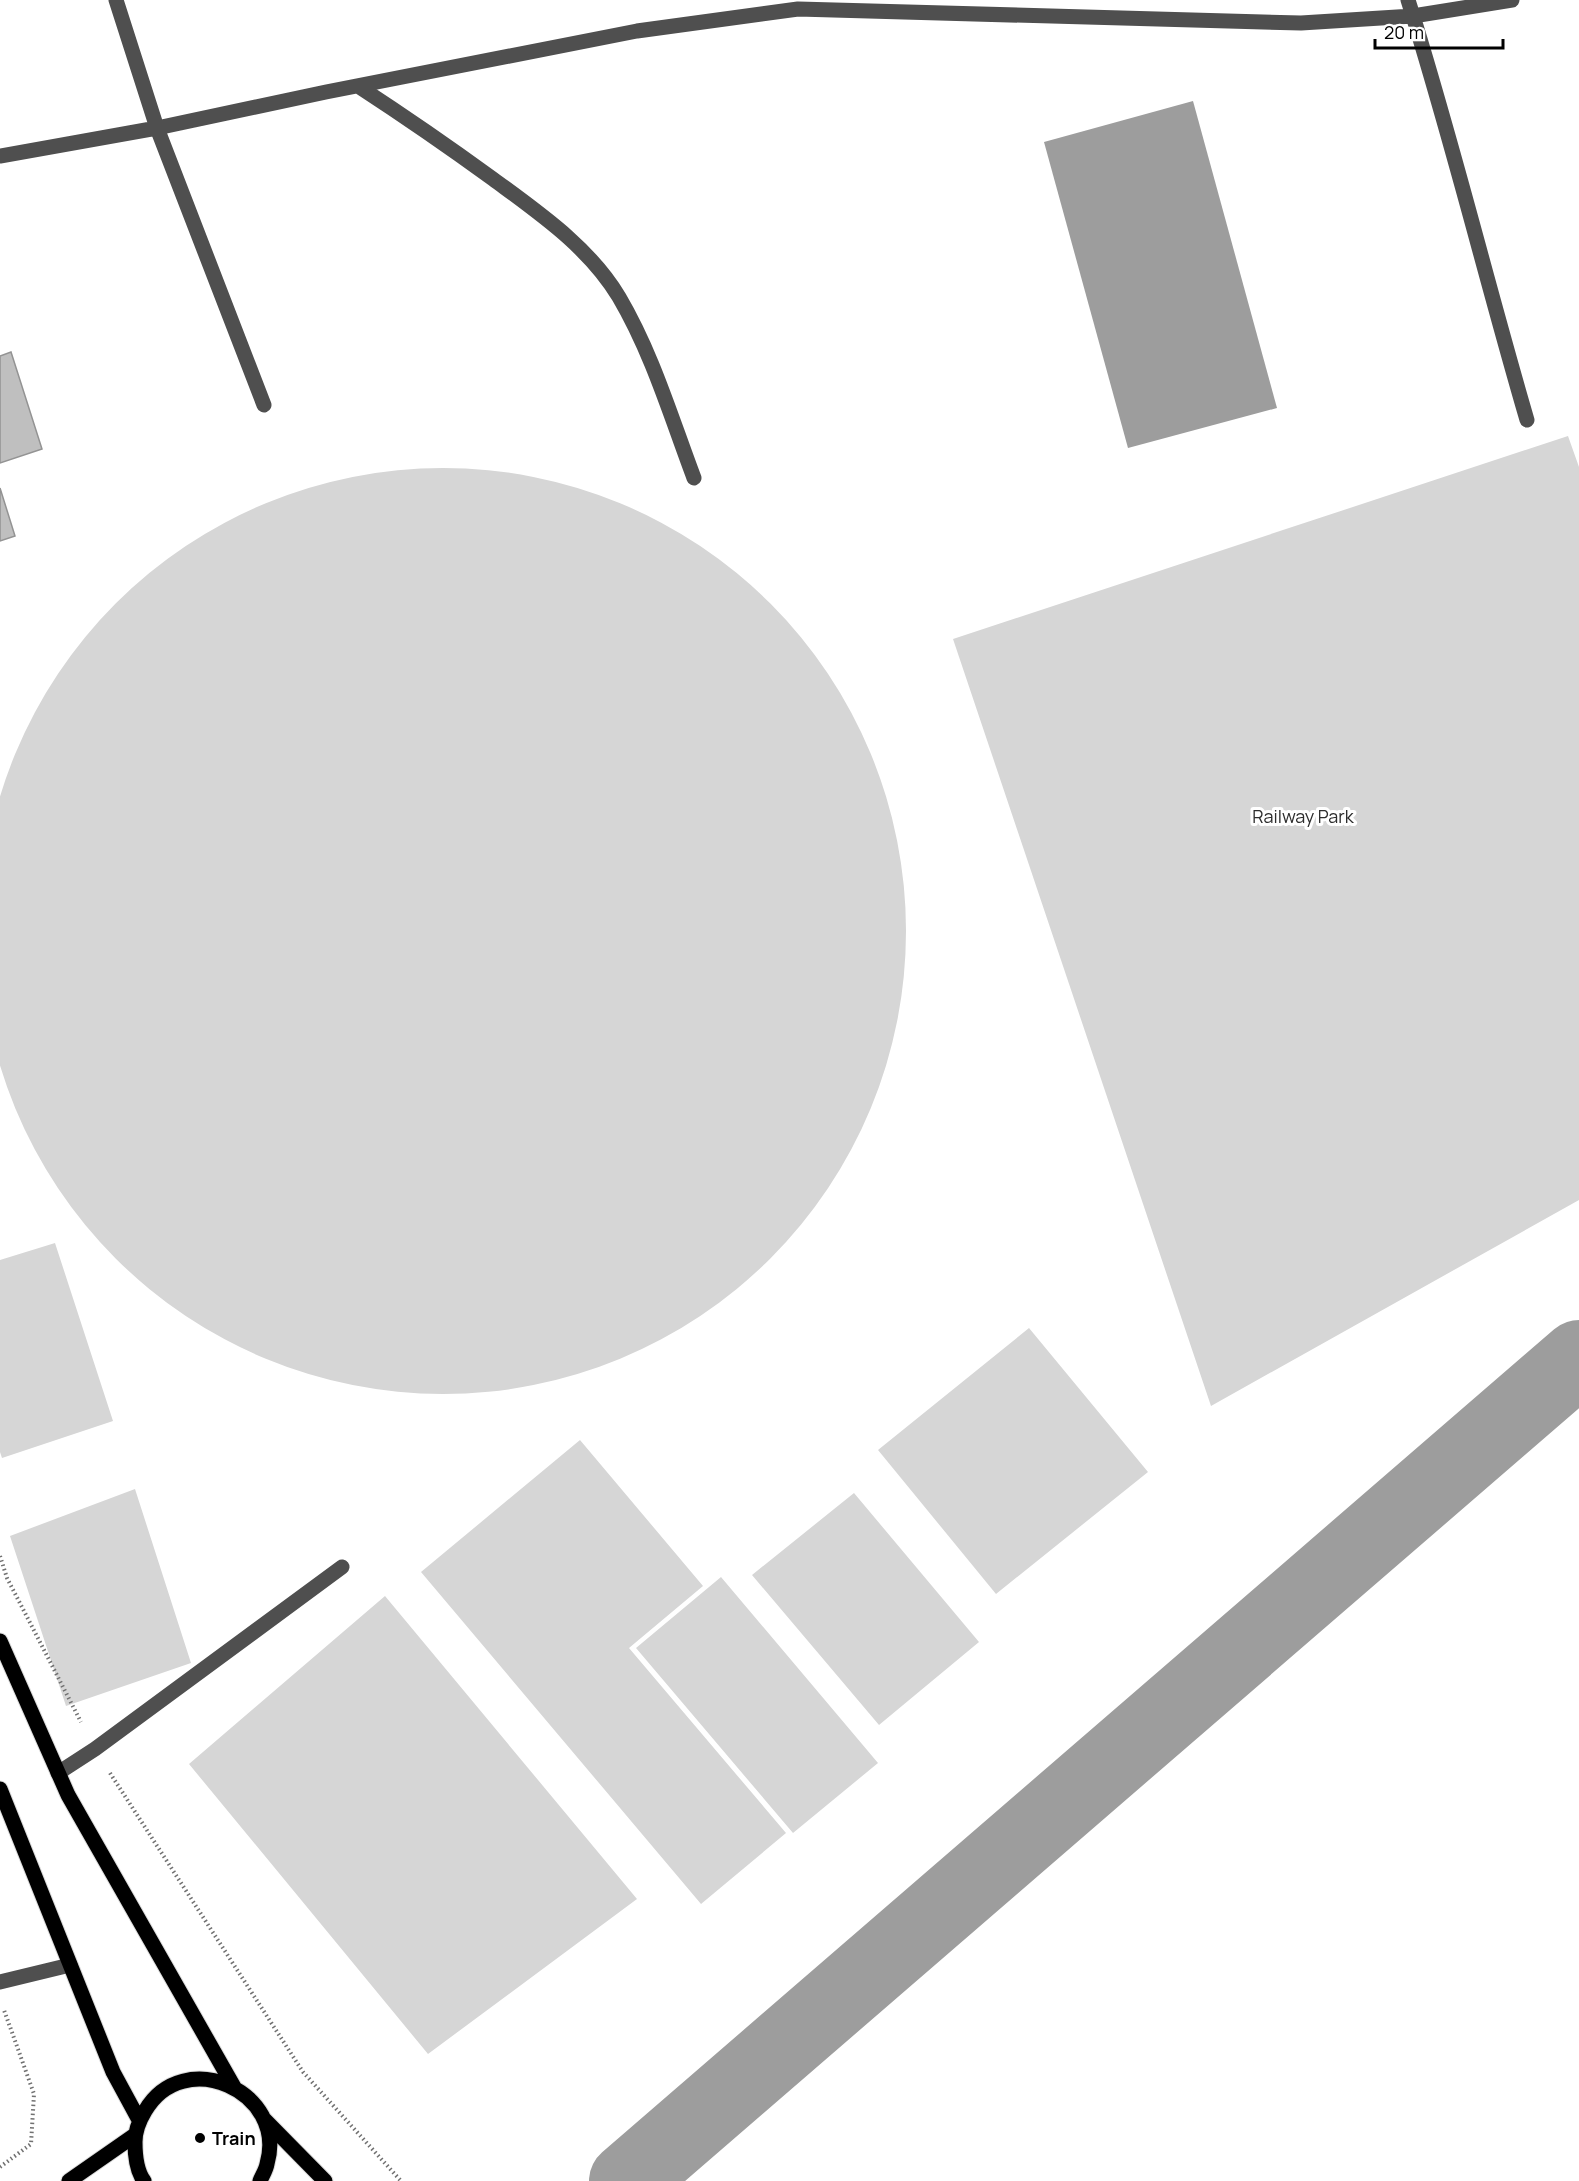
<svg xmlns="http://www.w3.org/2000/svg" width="1579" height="2181" font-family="Manrope,sans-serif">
	<rect width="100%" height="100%" fill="#fff"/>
	<!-- green -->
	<path fill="#d6d6d6" d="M1568,436L1579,467V1200L1211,1406L953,639Z
		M-20 931a463 463 0 1 1 926 0a463 463 0 1 1-926 0Z
		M55,1243L113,1421L2,1458L0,1452V1260Z
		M1029,1328L1148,1472L996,1594L878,1450Z
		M580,1440L703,1586L629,1648L786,1833L701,1904L421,1572Z
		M135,1489L191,1663L66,1706L10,1536Z
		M854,1493L979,1642L879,1725L752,1575Z
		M721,1577L878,1763L793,1833L636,1648Z
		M385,1596L637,1899L428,2054L189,1764Z"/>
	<!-- water -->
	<path fill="#9d9d9d" d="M1193,101L1277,408L1128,448L1044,142Z"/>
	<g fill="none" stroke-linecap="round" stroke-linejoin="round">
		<!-- river -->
		<path stroke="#9d9d9d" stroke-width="76" d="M627,2181L1579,1358"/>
	</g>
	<!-- building -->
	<path fill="#bfbfbf" stroke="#939393" stroke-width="1.5" d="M11,352L42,449L0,463V356Z
		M0,488L15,536L0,541Z"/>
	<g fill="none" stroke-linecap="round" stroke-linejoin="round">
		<!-- major casing -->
		<g stroke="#dbdbdb" stroke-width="17">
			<path id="major" d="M0,1641L68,1795L234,2087
				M0,1789L113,2072L139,2120
				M264,2119L325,2181
				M69,2181L135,2135
				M144,2181C136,2170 135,2155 135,2142C135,2131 139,2121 145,2111C183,2045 288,2091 267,2164C266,2170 262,2176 260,2181"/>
		</g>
		<!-- path -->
		<path stroke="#717171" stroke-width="4" stroke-dasharray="1.5 3" stroke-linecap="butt" d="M0,1556L7,1578L81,1722
			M110,1773L303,2072L401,2181
			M0,2167L31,2144L34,2094L4,2010"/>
		<!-- minor -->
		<path stroke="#4f4f4f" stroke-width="15" d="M116,0L157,128L264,405
			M1408,0C1452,139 1486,280 1527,420
			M358,86C404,116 449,147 493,179C539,213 589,247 619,297C652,353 671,417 694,478
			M0,156L157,128L326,92L637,31L798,9L1301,23L1413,16L1512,0
			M58,1773L95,1749L342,1567
			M0,1982L70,1965"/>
		<!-- major -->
		<use href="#major" stroke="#000" stroke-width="15"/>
	</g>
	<!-- markers -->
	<circle fill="#000" stroke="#fff" stroke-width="2" cx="200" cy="2138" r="6"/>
	<g text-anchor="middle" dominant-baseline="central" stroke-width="6" stroke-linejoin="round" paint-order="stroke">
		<!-- park labels -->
		<g font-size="18" fill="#2d2d2d" stroke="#fff">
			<text x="1303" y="816">Railway Park</text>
		</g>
		<!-- poi labels -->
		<g font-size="18" font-weight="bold" fill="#000" stroke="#fff" text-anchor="start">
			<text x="212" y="2138">Train</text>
		</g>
	</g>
	<!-- scale -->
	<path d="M1375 39v9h128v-9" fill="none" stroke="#000000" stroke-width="3"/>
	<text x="1384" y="39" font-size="18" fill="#000000" stroke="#ffffff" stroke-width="4.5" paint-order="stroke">20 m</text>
</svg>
